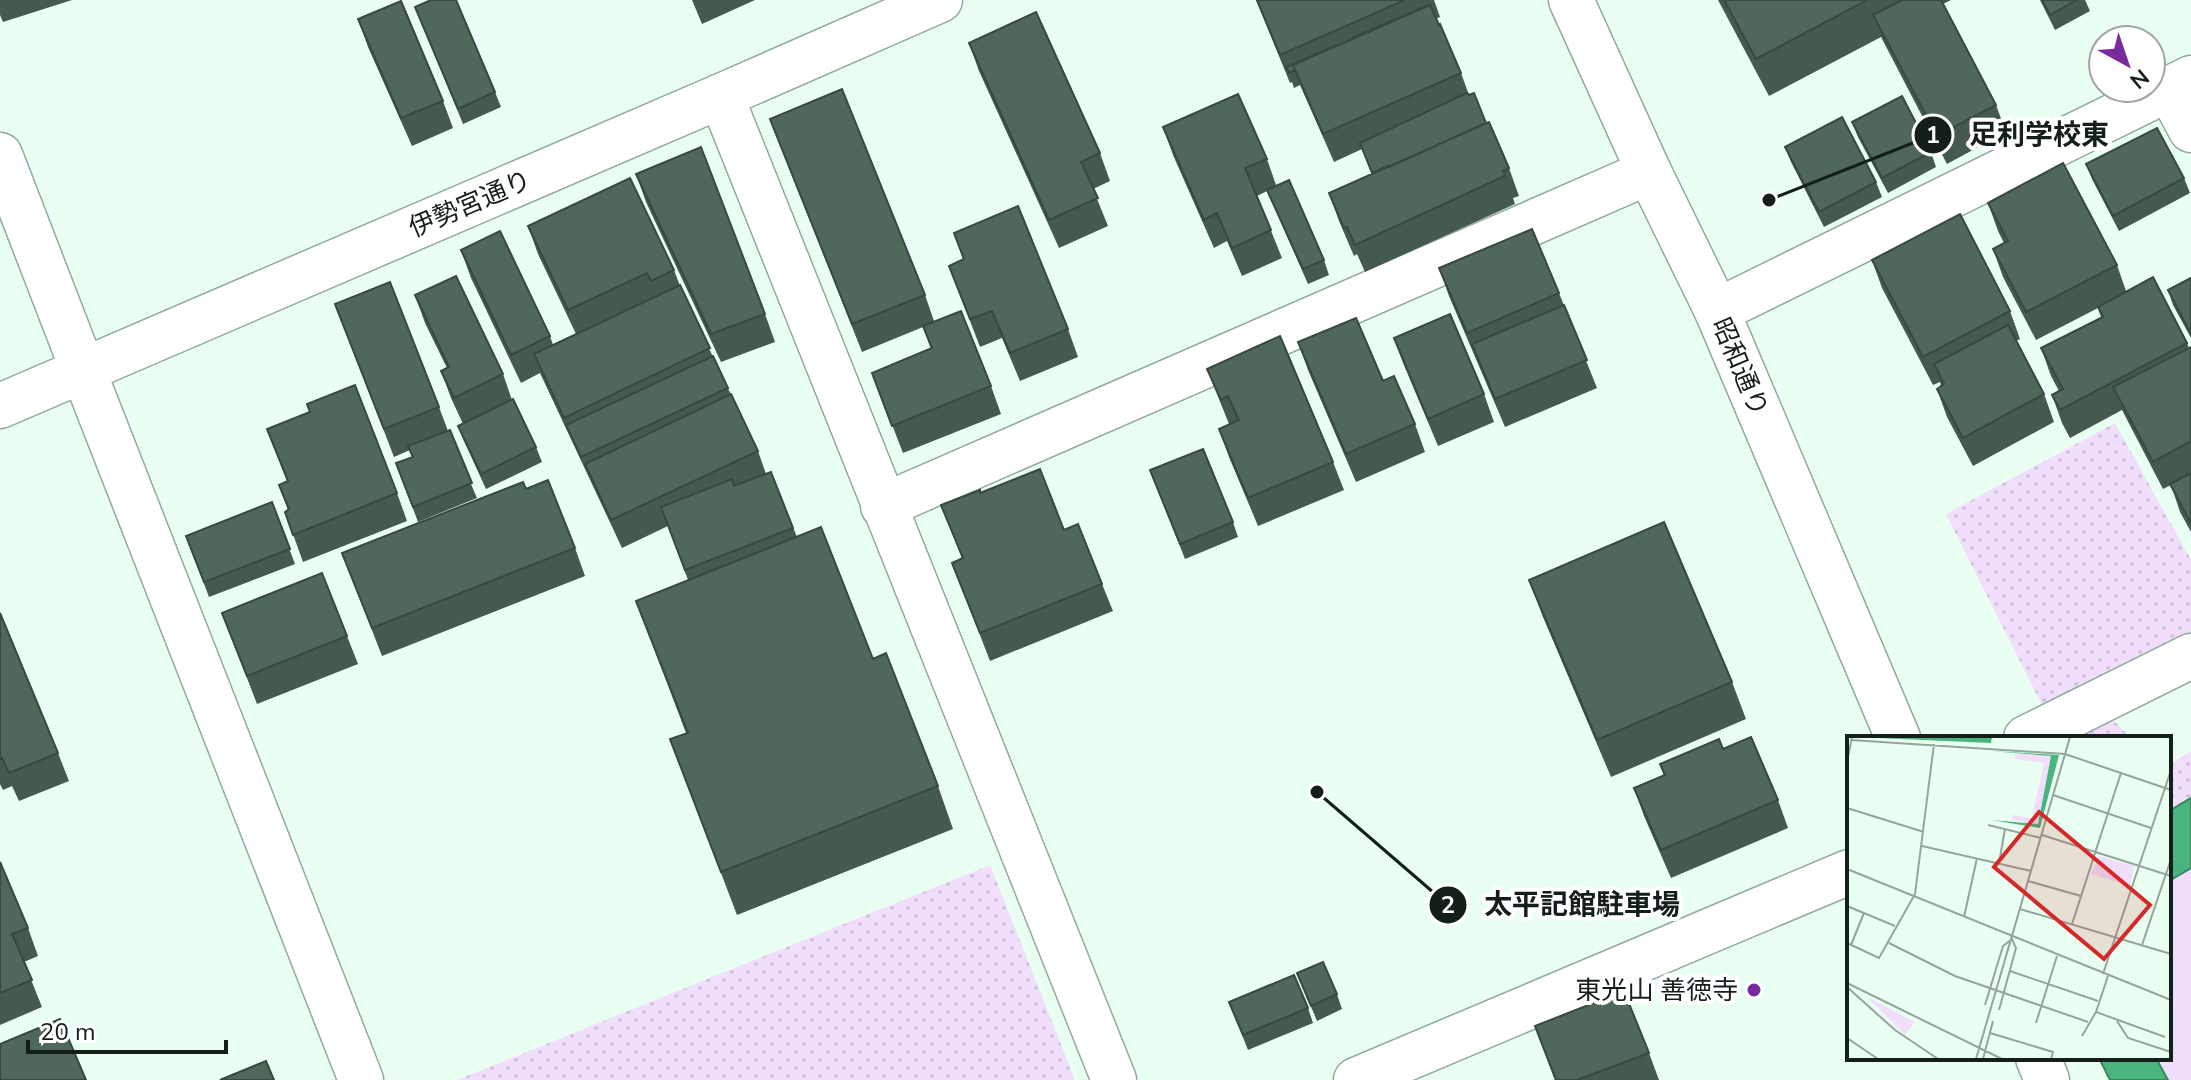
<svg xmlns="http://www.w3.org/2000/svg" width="2191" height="1080" font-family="'Nunito Sans','Noto Sans JP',sans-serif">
	<defs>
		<pattern id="park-dots" width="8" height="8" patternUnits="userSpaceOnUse" patternTransform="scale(2)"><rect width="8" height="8" fill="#f0defc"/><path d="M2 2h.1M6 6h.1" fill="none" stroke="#cdbed7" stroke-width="1.8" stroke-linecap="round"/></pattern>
	</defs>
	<rect width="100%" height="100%" fill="#e9fff1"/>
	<!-- grass -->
	<path fill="#f0defc" d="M2191,868V1080H2168L2156,1058H2169V881Z"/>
	<!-- park -->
	<path fill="url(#park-dots)" d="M2115,423L2191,560V638L2046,713L1946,514Z
		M2112,719L2131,738H2062Z
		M2191,751V798L2169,811V765Z
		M990,865L1075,1080H457Z"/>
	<!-- water -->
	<path fill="#4ab47e" stroke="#3a8760" stroke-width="2" d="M2191,798V868L2169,881V811Z
		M2099,1058H2156L2168,1080H2110Z"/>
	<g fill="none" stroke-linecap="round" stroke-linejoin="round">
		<!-- street casing -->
		<g stroke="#91ab9b" stroke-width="47">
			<path id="street" d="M2169,89L2191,130
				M721,96L1114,1080
				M0,155L83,370
				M1717,311L2191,78
				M883,506L1649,172
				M2026,738L2191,656"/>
		</g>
		<!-- secondary casing -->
		<g stroke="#91ab9b" stroke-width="47">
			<path id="secondary" d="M83,370L361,1080
				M0,406L721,96L940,0
				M1356,1080L1849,872"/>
		</g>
		<!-- highway casing -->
		<g stroke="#91ab9b" stroke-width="47">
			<path id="highway" d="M1571,0L1649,172L1717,311L1898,738
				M2038,1058L2047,1080"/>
		</g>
		<!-- street -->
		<use href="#street" stroke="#fff" stroke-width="44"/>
		<!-- secondary -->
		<use href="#secondary" stroke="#fff" stroke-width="44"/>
		<!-- highway -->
		<use href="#highway" stroke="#fff" stroke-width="44"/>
	</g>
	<!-- wall -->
	<path fill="#45594d" d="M0,0H72L3,22L0,15Z
		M692,0H755L702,24Z
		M1256,0H1434L1440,17L1436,19L1461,73L1469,95L1486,123L1509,168L1519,196L1513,198L1515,204L1365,272L1357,254L1354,256L1339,221L1329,193L1372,174L1362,149L1334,162L1300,85L1294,88L1292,82L1290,83Z
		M1718,0H1951L1943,4L1996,105L2006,132L1947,164L1881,37L1769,96Z
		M2040,0H2085L2090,11L2055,30Z
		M415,7L495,92L501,107L463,124Z
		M358,19L443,101L453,128L412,146L368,47Z
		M969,43L1100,153L1110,181L1093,189L1108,226L1059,248L979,71Z
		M770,119L925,295L934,321L991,386L1001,414L903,453L872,373L931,349L923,327L862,352Z
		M1852,122L1931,152L1936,167L1888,193L1858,137Z
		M1163,127L1267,159L1276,185L1324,260L1329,275L1308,284L1267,191L1257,196L1282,258L1242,276L1227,241L1214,248L1173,155Z
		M1785,147L1876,182L1882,197L1824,227L1791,162Z
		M2086,164L2184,178L2190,193L2119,231L2092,179Z
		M636,174L765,314L775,342L721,362L646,202Z
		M1988,203L2117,265L2126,291L2187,343L2189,348L2191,347V532L2180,512L2171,485L2163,489L2122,410L2070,438L2062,423L2052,395L2059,391L2051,376L2041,348L2101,317L2098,308L2036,340L2003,277L1993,249L2004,243L1998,231Z
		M528,226L674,270L680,286L713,357L758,451L766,474L771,472L797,537L873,659L938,786L953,829L737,915L670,739L686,733L636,601L688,580L668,526L622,548L540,373L521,383L471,278L461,250L550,336L553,345L576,334L538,254Z
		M954,233L1068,329L1078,357L1020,381L1002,338L980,347L949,266L963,259Z
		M1872,260L2010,311L2020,339L2016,341L2044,394L2054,422L1973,466L1947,417L1937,389L1941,386L1940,382L1933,385L1882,288Z
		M1439,268L1559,293L1597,388L1505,427L1449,296Z
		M2191,278V338L2173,305L2168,290Z
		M415,295L503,374L512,400L536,447L542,462L486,489L464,441L458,426L463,424L451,398L441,371L447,368L425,323Z
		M335,304L439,407L448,431L477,498L418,522L396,463L412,457L410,450L394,457Z
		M1394,338L1484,394L1494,422L1438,446L1404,365Z
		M1298,342L1383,381L1415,424L1425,452L1356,482L1308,370Z
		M1207,369L1333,462L1344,490L1258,526L1229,457L1219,429L1229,424Z
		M267,429L397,493L407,521L303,562L285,512L288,510L279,485L287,481Z
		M1156,485L1233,522L1238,537L1185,559Z
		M526,489L575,548L585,576L382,656L342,553Z
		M981,493L1064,530L1102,584L1113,611L990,661L952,563L962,558L941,505Z
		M272,502L295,564L209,597L186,536Z
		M1529,580L1732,682L1746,719L1611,777L1543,617Z
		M0,613L58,753L69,781L19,801L12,786L3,790L0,784Z
		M222,613L347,636L358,664L257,704Z
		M1723,749L1778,800L1788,828L1671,878L1644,816L1634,788L1664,775L1660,764Z
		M0,862L28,928L38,956L24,962L42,1007L0,1025Z
		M1297,973L1337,994L1342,1009L1317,1021Z
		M1229,1002L1308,1008L1313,1023L1248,1050Z
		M1535,1026L1649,1053L1659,1080H1555Z"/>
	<!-- building -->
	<path fill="#506859" stroke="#38493e" stroke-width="2" d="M431,0H456L495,92L458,109L415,7Z
		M1257,0H1405L1280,55Z
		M1724,0H1867L1756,59Z
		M1902,0H1941L1996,105L1937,136L1873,15Z
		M2042,0H2077L2050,15Z
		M401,1L443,101L401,118L358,19Z
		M1428,5V6L1352,38Z
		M1430,5L1439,25L1440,24L1461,73L1323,134L1293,65Z
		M1036,12L1100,153L1081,162L1098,198L1049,220L969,43Z
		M1337,45L1293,65L1295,70L1289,73L1286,67Z
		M842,89L925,295L852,324L770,119Z
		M1467,93L1469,95L1474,93L1486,123L1389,167L1388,166L1372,173L1360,143Z
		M1238,94L1267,159L1245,168L1271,230L1232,248L1217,213L1204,220L1163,127Z
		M1902,96L1931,152L1882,178L1852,122Z
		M1842,117L1876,182L1819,212L1785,147Z
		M1489,122L1509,168L1503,171L1505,176L1355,245L1347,227L1344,228L1329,193Z
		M2157,128L2184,178L2113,216L2086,164Z
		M701,147L765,314L711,334L636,174Z
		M2063,163L2117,265L2026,312L1993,249L2008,241L1988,203Z
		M630,178L674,270L651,281L647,273L568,310L528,226Z
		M1289,180L1324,260L1303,269L1267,190Z
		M1018,206L1068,329L1010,353L992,311L970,319L949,266L964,259L954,233Z
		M1960,214L2010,311L1923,357L1872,260Z
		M1532,229L1559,293L1467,333L1439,268Z
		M500,231L550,336L511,355L461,250Z
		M456,276L503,374L454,398L441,371L449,367L415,295Z
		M2153,277L2187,343L2060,410L2052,395L2063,389L2041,348L2103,317L2098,307Z
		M2191,278V334L2168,290Z
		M390,282L439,407L384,429L335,304Z
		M680,285L710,348L564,418L534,354Z
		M1564,305L1587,360L1495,399L1472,344Z
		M961,311L991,386L892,426L872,373L932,348L923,326Z
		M1450,314L1484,394L1428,419L1394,338Z
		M1356,318L1383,381L1394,376L1415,424L1346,454L1298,342Z
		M2008,325L2044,394L1963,438L1937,389L1944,384L1934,364Z
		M1280,336L1333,462L1248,498L1219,429L1239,420L1228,396L1221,400L1207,369Z
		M2191,347V441L2153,462L2113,387Z
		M713,356L728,388L581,457L566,425Z
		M355,385L397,493L293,535L285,512L289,509L279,485L288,481L267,429L310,412L307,404Z
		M731,394L758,451L611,520L585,464Z
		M513,399L536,447L481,474L458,426Z
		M450,430L472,483L413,507L396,463L413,457L408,446Z
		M1203,449L1233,522L1180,544L1150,470Z
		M1040,469L1064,530L1078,524L1102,584L980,633L952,563L963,558L941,505L980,490V493Z
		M771,472L793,528L685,570L661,507L732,479L734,486Z
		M2191,473V523L2170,484Z
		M548,480L575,548L372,628L342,553L523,482L526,489Z
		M272,502L290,549L204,582L186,536Z
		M1664,522L1732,682L1597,740L1529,580Z
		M821,527L873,659L886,653L938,786L721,872L670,739L688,733L636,601Z
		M322,573L347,636L247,676L222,613Z
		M0,613L58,753L9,773L2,758L0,759Z
		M1751,737L1778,800L1661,850L1634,788L1665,775L1660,764L1719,739L1723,749Z
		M0,862L28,928L12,934L32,980L0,993Z
		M1323,962L1337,994L1311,1006L1297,973Z
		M1294,975L1308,1008L1243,1035L1229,1002Z
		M1624,991L1649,1053L1577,1080H1556L1535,1026Z
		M60,1019L86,1080H0V1044Z
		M266,1061L274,1080H220Z"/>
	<!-- markers -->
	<circle fill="#772b9d" stroke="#fff" stroke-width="3" cx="1754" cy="990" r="8"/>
	<g text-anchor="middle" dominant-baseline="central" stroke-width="8" stroke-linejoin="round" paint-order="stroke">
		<!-- street labels -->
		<g font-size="26" fill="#141f19" stroke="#fff">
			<text transform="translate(470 204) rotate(-23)">伊勢宮通り</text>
			<text transform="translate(1740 367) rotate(67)">昭和通り</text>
		</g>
		<!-- poi labels -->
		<g font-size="26" fill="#141f19" stroke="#fff" text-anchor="end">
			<text x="1738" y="990">東光山 善徳寺</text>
		</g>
	</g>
	<!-- overview -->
	<g transform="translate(1847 736)">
		<rect width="324" height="324" fill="#e9fff1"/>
		<path d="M168,17L204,20L191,88L165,84V79L185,82L197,27L168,23Z" fill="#f0defc"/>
		<path d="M252,120L287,130L283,150L244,138ZM20,261L68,286L58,299Z" fill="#f0defc"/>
		<path d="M8,1L143,2L145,1L144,7ZM143,15L212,19L193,92L144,84L191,88L204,20Z" fill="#4ab47e"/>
		<path fill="none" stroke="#94a59b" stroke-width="2" d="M4,4L218,18L324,54M0,26L5,1M206,59L304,92M0,72L77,96M141,89L194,102M195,99L324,140M75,110L184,135M152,127L158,93M0,133L324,264M181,145L234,160M0,170L48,190M173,173L324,218M117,181L130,122M225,188L274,37M0,207L32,222L68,158L87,8M42,207L108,240L241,286M4,209L17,177M295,209L324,123M163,235L251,265M256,238L324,34M261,240L249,276L318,301M0,247L155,323M0,251L48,294L91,323M138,269L156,210L165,203L169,212L152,274M270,285L281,302L324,316M189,287L210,220M143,297L206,316L204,323M235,300L249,276M0,302L31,323M129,323L223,1M136,323L146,285"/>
		<path fill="#d62828" fill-opacity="0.15" stroke="#d62828" stroke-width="4" d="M192,76L303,169L257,223L147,131Z"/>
		<rect width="324" height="324" fill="none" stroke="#141f19" stroke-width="4"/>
	</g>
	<!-- callouts -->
	<path fill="none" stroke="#141f19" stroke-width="3" d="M1769 200L1933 135M1317 792L1448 905"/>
	<g fill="#141f19" stroke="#fff" stroke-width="3">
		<circle cx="1769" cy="200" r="8"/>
		<circle cx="1317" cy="792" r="8"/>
		<circle cx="1933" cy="135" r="20"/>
		<circle cx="1448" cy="905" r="20"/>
	</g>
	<g font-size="24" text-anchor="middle" font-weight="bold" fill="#fff">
		<text x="1933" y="143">1</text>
		<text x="1448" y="913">2</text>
	</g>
	<g font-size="28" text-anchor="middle" font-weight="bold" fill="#141f19" stroke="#fff" stroke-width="8" stroke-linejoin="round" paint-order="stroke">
		<text x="2039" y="144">足利学校東</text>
		<text x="1582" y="914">太平記館駐車場</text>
	</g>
	<!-- north arrow -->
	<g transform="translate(2127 64) rotate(140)"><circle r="38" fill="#ffffff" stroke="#a1a5a3" stroke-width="2"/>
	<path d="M0-6L14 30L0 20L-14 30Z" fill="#772b9d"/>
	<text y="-12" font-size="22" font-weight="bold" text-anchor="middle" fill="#141f19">N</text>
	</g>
	<!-- scale -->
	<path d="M28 1040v12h198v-12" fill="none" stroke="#141f19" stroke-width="4"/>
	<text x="40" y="1040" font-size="24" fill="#141f19" stroke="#ffffff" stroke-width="6" paint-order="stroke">20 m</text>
</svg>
